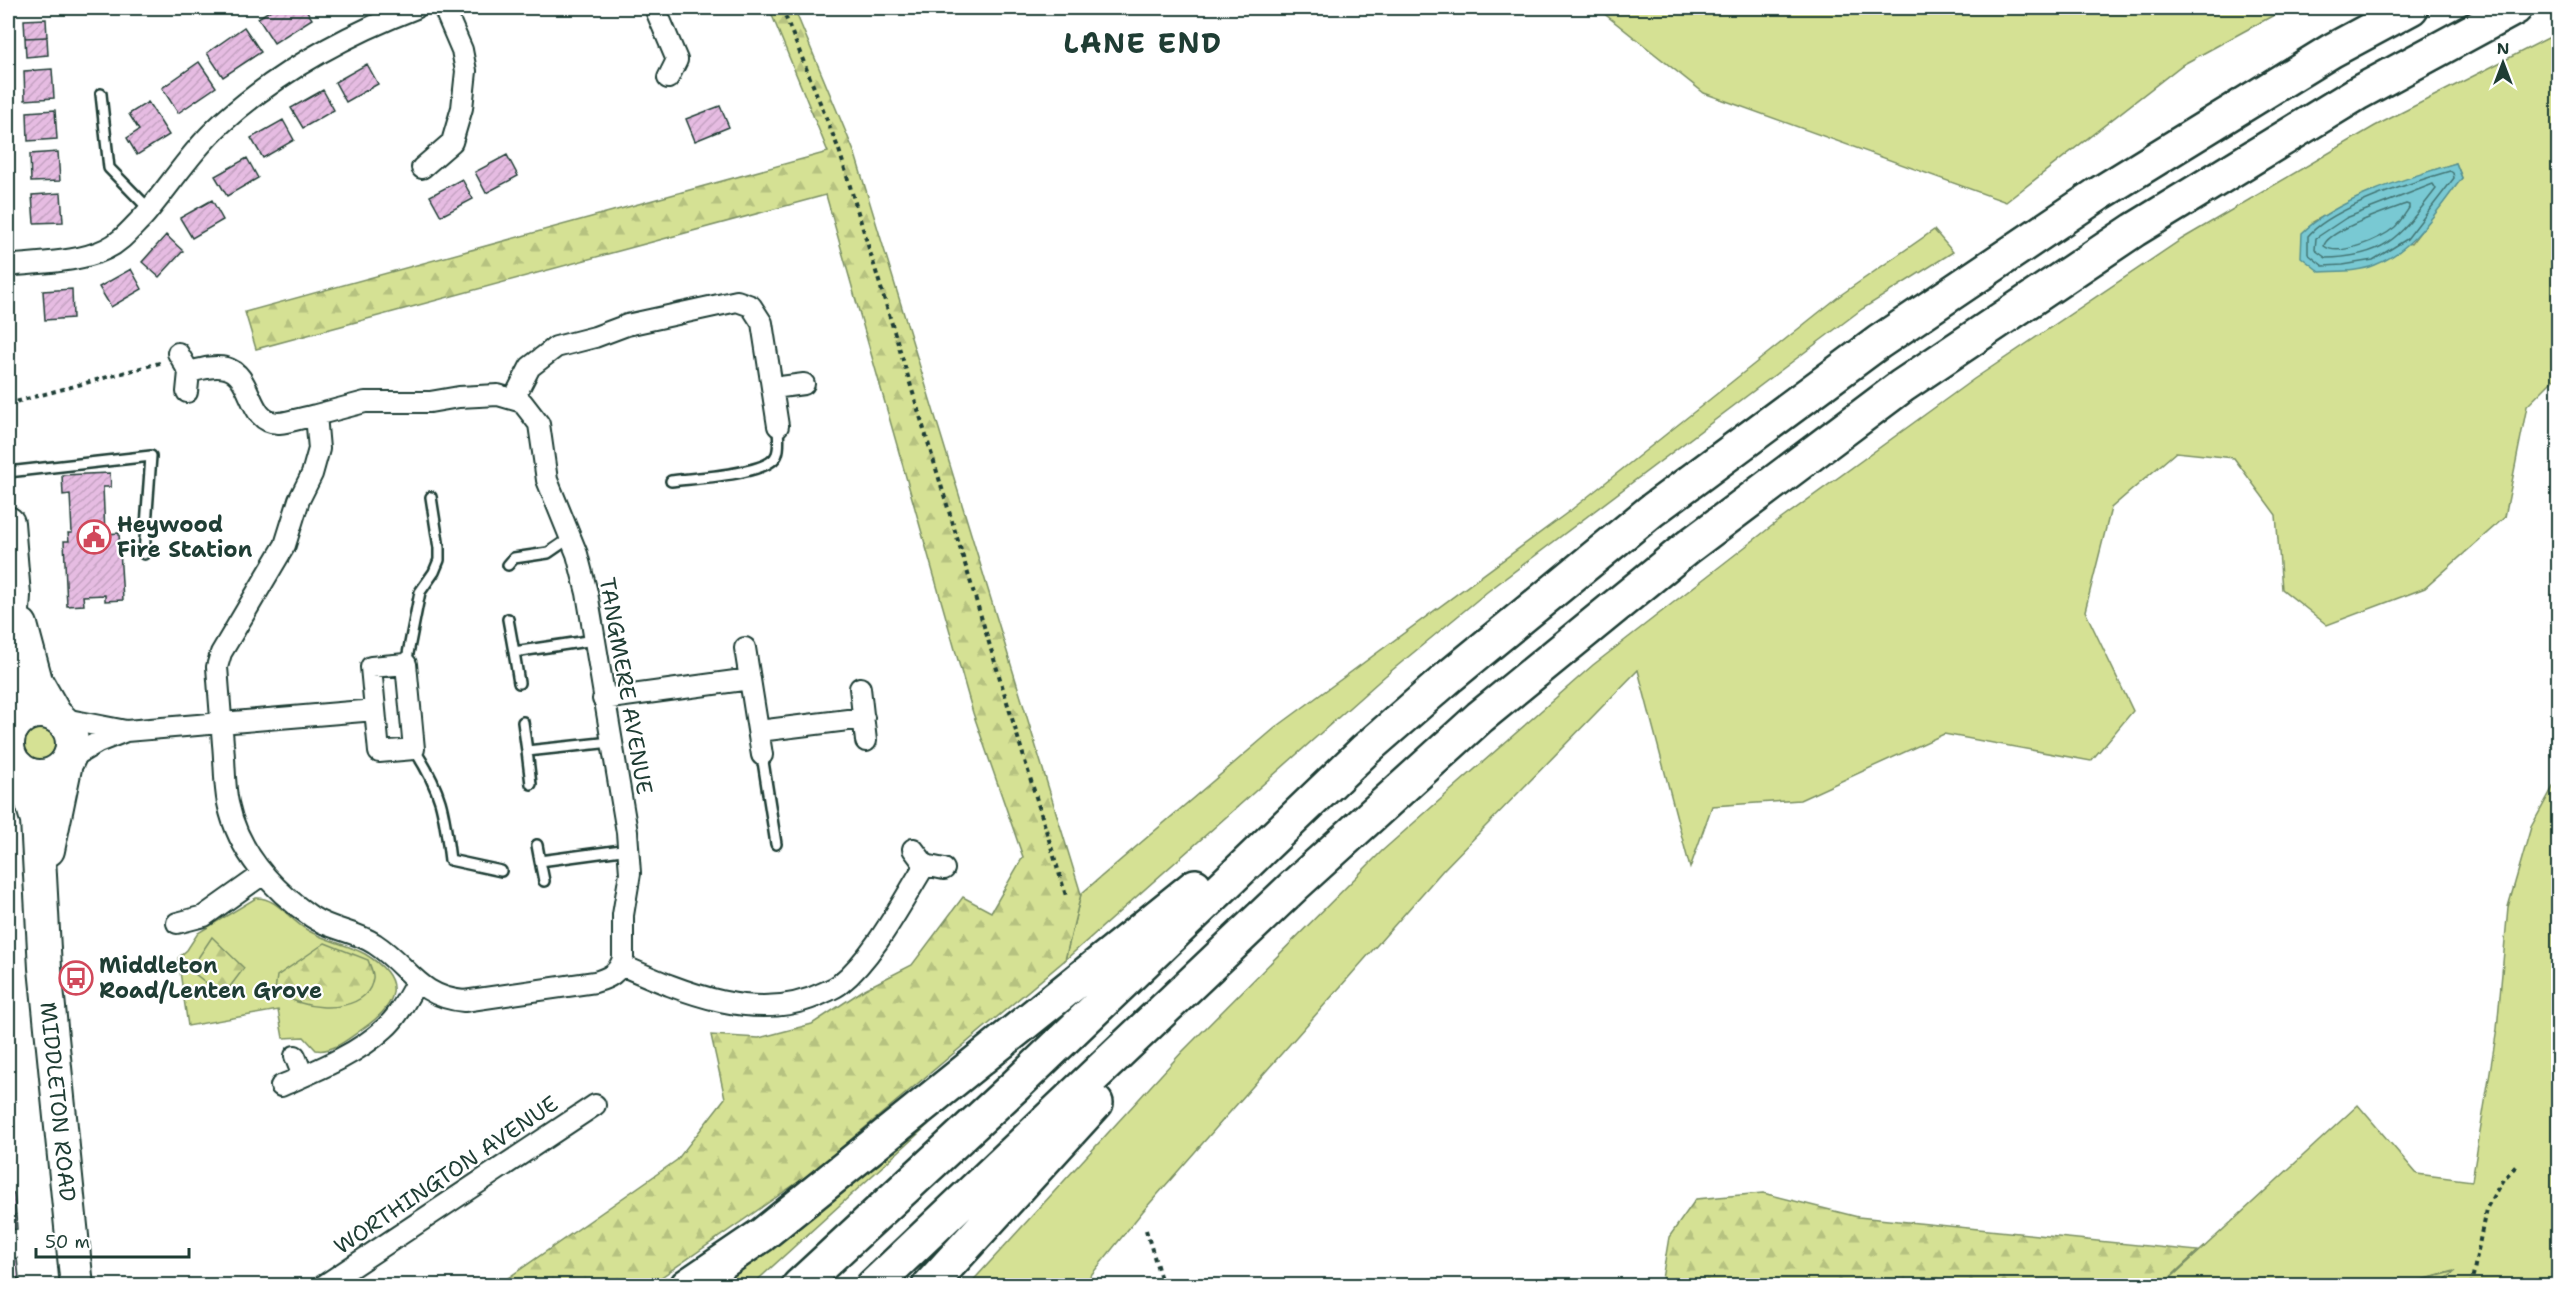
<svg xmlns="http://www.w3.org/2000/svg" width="2566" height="1293" font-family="'Shantell Sans',sans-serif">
	<defs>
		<pattern id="forest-firs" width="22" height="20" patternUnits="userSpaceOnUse" patternTransform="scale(1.5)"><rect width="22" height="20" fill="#d5e194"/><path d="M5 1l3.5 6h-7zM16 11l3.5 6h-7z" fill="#b6c280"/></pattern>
		<pattern id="building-hatch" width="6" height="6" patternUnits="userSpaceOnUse" patternTransform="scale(1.5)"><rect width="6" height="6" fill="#e6bce2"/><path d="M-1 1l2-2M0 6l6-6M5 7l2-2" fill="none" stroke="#c5a2c2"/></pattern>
	</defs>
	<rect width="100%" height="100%" fill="#fff"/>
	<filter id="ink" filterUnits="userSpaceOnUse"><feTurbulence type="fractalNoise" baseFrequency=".0167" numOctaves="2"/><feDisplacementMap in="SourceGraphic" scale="12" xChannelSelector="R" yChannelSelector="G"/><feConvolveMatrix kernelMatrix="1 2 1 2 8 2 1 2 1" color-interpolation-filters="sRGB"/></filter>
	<g filter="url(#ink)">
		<!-- green -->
		<path fill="#d5e194" stroke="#7a8f64" stroke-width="1.5" fill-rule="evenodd" d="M1597,8H2287L2182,65L2006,202L1704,93Z
			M2558,33V375L2527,406L2505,517L2425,588L2327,625L2282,589L2276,515L2234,458L2176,452L2111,508L2085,611L2133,711L2091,761L1944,734L1800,800L1712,806L1690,868L1638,670L1444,869L1143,1211L1083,1285L968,1286L1182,1052L1382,851L1593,665L1777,522L1974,379L2182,239L2375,126ZM2456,163L2462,178L2411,244L2313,222C2358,196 2407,178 2456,163Z
			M1934,230L1953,252L1862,309L1487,592L1385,676L1065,960L1081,894L1275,728L1571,510L1842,294Z
			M21 743a19 19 0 1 1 38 0a19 19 0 1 1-38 0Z
			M2558,778V1285H2438L2454,1271L2404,1285L2162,1286L2358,1105L2417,1174L2472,1181L2497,1029L2508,907L2531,827Z
			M256,898C277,897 290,921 309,931C326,941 347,944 365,954C408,980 398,1005 361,1030C348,1039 332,1053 316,1050L304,1037L283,1038L278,1010L188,1026L178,958L187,950L198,933Z
			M929,1124L752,1285L712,1286L748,1261Z"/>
		<!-- forest -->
		<path fill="url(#forest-firs)" stroke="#7a8f64" stroke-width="1.5" d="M769,8H794L855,154L1081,894L1065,960L811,1173L650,1285H498L677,1160L725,1098L711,1035L759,1038L812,1024L865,989L912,965L963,897L991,912L1023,857L973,713L826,195L256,349L245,312L828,152Z
			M212,937L244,968L223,996L190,970Z
			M325,943L368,960C370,966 374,973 373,978C369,1009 324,1011 301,1003C292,1001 283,995 275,991L277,976Z
			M1763,1193L1858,1217L2198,1251L2162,1285H1661L1669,1237L1696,1199Z
			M2456,1271L2438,1285H2404Z"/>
		<!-- water -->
		<path fill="#79c9d3" stroke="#559193" stroke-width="1.5" d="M2456,163L2462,178C2437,210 2414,250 2375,265C2359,272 2338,271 2320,272L2301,257L2302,233C2336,199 2410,177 2456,163Z"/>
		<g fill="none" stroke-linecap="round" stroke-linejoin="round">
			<!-- shore -->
			<path stroke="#437574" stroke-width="1.5" d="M2450,171L2453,173L2454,178L2407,239L2373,260L2343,265L2323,266L2308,254V236C2333,207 2413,182 2450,171Z
				M2433,184L2436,189C2401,234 2388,257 2326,258L2315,250L2316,238L2346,218Z
				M2406,204L2409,205V208C2405,214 2400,222 2395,227C2382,238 2339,258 2324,246C2326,231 2390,210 2406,204Z"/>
		</g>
		<!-- building -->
		<path fill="url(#building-hatch)" stroke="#1f3d34" stroke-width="1.5" d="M274,8H305L312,19L274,43L258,18Z
			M46,19L47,37L25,38L24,20Z
			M244,27L261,52L223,77L207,53Z
			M47,37L48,55L26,57L25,38Z
			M199,62L216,87L178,113L162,88Z
			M367,64L378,84L346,102L335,82Z
			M52,69L54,98L25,100L24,71Z
			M323,90L334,110L303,128L291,108Z
			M148,102L169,135L137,155L127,138L139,130L129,114Z
			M720,106L729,127L695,141L686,119Z
			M55,110L57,139L28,141L27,112Z
			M283,120L294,140L263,158L251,138Z
			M58,152L60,181L31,182L30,154Z
			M507,155L518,176L486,193L475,172Z
			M247,158L258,178L227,196L215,176Z
			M462,179L473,199L441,216L430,196Z
			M61,193L63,222L34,223L32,195Z
			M212,200L223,220L192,238L180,218Z
			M166,235L183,251L159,277L142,262Z
			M131,269L142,289L111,307L99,287Z
			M72,289L73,318L45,320L43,291Z
			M110,473L111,487H103L105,534L119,533L123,600L105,601V595L83,596L84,605L67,606L64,541H69L68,533H72L70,494L63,495L62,475Z
			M8,1193H14L16,1215L8,1216Z
			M16,1215L17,1229L9,1230L10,1240H8V1216Z
			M17,1258L19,1278H8V1259Z
			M20,1279V1286H8V1280Z"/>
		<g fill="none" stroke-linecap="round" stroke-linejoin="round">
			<!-- service casing -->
			<g stroke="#1f3d34" stroke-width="14">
				<path id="service" d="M101,94L109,168L149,209
					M8,472L151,456L144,554
					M671,481C692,478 771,475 777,454C780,446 778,435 778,426
					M508,565L514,558L548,553L570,538
					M508,619L514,652L594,640
					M514,652L519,683
					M406,664L420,592L434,572L439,560V548L431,497
					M523,722L527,751L611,742
					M414,749C442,792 444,811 450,860L501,871
					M527,751L531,784
					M762,755L776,844
					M537,845L540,861L629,849
					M540,861L544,881"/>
			</g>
			<!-- minor casing -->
			<g stroke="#1f3d34" stroke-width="24">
				<path id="minor" d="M655,8L677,60L668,78
					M422,168L452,142L462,108L466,71L462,50L444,8
					M8,266C39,262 77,263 106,249C121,242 131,229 143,217C169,187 192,150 222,123C278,72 346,35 416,8
					M178,353L189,372L187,392
					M189,372C201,369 214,365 226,368C254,375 247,424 279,423C291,422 304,417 316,415
					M773,388L804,384
					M498,395L522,402L539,424L547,480L577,554L587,593L627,832L630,873L623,915V958C619,973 609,978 595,982L464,1001C418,997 409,966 375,944C356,931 331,930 312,917C273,890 238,852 228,803C224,784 225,763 223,744C221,718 219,693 217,667L221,653L285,545L299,500L312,474L319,449L316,415L365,402H430L459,397Z
					M514,398L530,367L556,347L595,337L627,325L737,301L751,306L762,323L778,426
					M745,648L762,755
					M406,664L414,749L379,752L371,667Z
					M860,688L866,741
					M603,699L750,679
					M59,718L126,731L375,710
					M759,731L864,718
					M68,760L98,742L126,731
					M913,849L925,865L944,869
					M177,923L204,916L263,874
					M621,965C683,992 758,1025 823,993C829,990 835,988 840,984C874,957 902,902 925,865
					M295,1056L303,1076
					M281,1086C315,1071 356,1055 384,1029C398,1017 407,999 416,983
					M323,1286L595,1105"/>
			</g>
			<!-- primary casing -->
			<g stroke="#1f3d34" stroke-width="36">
				<g id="primary">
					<path d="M8,523L14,595L9,673L14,712L13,727"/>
					<path d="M21,625L36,681L56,716"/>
					<circle cx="40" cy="744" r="32"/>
					<path id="s1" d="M18,767L30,797L37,820L45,968L77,1286"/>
					<path d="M48,850L66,763"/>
				</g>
			</g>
			<!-- motorway casing -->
			<g stroke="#1f3d34" stroke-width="38">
				<path id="motorway" d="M687,1286L762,1235L1195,886
					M799,1286L1015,1086L1365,750L1450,676L1651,511L1879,342L2097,195L2331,51L2411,8
					M873,1286L1295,885L1480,717L1688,547L1902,386L2134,230L2358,93L2515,8
					M929,1286L1096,1103"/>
			</g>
			<!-- path -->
			<path stroke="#1f3d34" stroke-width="4" stroke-dasharray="4.5 4.5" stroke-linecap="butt" d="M782,8L839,150L1067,899
				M8,404L163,362
				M1146,1230L1163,1286
				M2471,1286L2486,1209L2502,1181L2518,1164"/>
			<!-- service -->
			<use href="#service" stroke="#fff" stroke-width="9"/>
			<!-- minor -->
			<use href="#minor" stroke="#fff" stroke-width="20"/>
			<!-- primary -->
			<use href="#primary" stroke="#fff" stroke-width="32"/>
			<!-- motorway -->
			<use href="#motorway" stroke="#fff" stroke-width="33"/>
		</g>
	</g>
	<!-- icons -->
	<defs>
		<g id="civic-ring" transform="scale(1.725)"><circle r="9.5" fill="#fff" stroke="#d1495b" stroke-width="1.5"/><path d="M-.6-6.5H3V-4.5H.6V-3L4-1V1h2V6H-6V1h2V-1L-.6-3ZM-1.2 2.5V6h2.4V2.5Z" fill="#d1495b"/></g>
		<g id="bus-ring" transform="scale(1.725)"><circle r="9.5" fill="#fff" stroke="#d1495b" stroke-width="1.5"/><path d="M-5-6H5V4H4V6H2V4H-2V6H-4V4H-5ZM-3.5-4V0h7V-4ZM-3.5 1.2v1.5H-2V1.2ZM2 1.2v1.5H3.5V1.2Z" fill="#d1495b"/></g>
	</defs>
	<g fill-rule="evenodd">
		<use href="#civic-ring" x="94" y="537"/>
		<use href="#bus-ring" x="76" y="978"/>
	</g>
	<g text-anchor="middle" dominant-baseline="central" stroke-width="4.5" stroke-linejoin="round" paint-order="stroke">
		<!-- poi labels -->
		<g font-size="22" font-weight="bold" fill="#1f3d34" stroke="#fff" text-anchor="start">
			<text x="117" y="524">Heywood<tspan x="117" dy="25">Fire Station</tspan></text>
			<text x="99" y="965">Middleton<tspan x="99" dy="25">Road/Lenten Grove</tspan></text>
		</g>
		<!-- street labels -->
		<g font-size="22" fill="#1f3d34" stroke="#fff">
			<text transform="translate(626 686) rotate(80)">TANGMERE AVENUE</text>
			<text stroke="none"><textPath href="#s1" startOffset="339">MIDDLETON ROAD</textPath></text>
			<text transform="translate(446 1175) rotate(-34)">WORTHINGTON AVENUE</text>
		</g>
		<!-- district labels -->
		<g font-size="28" font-weight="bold" letter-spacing="1.5" fill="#1f3d34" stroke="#fff">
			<text x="1143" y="43">LANE END</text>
		</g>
	</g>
	<!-- margin -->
	<rect width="2566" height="1293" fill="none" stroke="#fff" stroke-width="30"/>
	<rect x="15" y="15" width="2536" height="1263" fill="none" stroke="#1f3d34" stroke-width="2" filter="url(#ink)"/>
	<!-- north arrow -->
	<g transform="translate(2503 63)" stroke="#ffffff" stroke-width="4.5" paint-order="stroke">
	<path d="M0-4.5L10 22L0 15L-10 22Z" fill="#1f3d34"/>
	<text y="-9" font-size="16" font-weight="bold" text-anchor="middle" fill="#1f3d34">N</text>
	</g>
	<!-- scale -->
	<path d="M36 1248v9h153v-9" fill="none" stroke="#1f3d34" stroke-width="3"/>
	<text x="45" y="1248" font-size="18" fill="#1f3d34" stroke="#ffffff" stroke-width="4.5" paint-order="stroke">50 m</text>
</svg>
